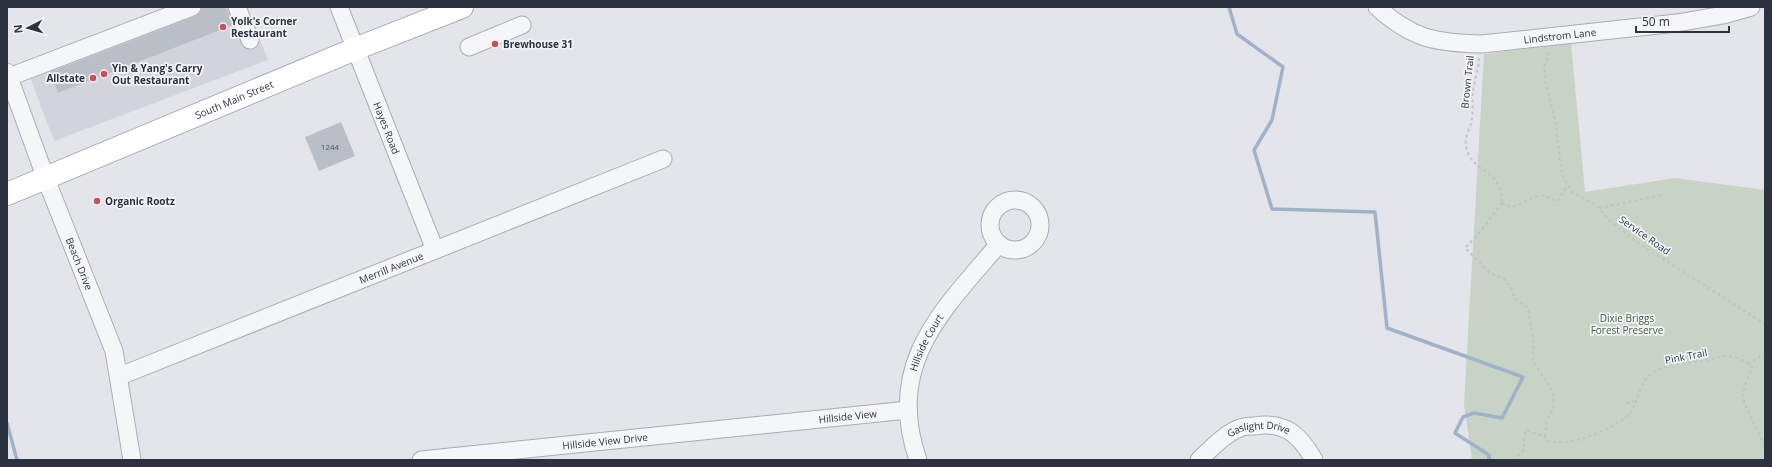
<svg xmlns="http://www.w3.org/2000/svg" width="1772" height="467" font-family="'Open Sans',sans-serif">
	<rect width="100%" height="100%" fill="#e3e5ea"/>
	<!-- built -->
	<path fill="#d1d4dc" d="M174,7H247L268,60L54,141L25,64Z"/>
	<!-- green -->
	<path fill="#c7d3c4" d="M1571,43L1585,192L1675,178L1765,190V460H1472L1464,404L1484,54Z"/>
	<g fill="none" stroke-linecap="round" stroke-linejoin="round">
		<!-- stream -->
		<path stroke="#a0b2c8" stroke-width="3.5" d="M1229,7L1237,34L1283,67L1272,120L1254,150L1272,209L1375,212L1387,328L1523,377L1502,418L1474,413L1463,417L1455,433L1489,455V460
			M7,423L17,460"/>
	</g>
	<!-- building -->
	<path fill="#babec6" d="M202,7H226L233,25L58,93L50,72L196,16L200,13Z
		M341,122L355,156L319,171L305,137Z"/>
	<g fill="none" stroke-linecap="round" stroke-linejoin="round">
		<!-- minor casing -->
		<g stroke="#a8acb4" stroke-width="19">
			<g id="minor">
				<path d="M237,7L250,40"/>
				<path id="s1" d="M339,7L435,250"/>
				<path id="s2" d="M1377,7C1412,39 1436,43 1482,44L1677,23L1723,15L1751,7"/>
				<path d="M469,47L522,25"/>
				<path id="s3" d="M7,72L46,179L114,351L132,460"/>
				<path d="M9,77L192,7"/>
				<circle cx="1015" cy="225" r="25"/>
				<path id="s4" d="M120,376L663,159"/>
				<path id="s5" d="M421,460L908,410"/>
				<path id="s6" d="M918,460C885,364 941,312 999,244"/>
				<path id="s7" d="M1199,460C1211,449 1224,434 1240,428C1244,426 1250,426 1255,426C1285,421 1300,435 1314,460"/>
			</g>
		</g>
		<!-- major casing -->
		<g stroke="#a3a9b5" stroke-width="24">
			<g id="major">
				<path id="s8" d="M7,194L355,49L462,7"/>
			</g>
		</g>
		<!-- path -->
		<path stroke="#c0c3c8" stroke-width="2" stroke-dasharray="3 3" stroke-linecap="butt" d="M1549,52L1544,68L1545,81L1555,120L1562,175L1572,192L1596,205L1610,221L1635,241L1765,324
			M1479,58C1479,70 1474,80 1473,91C1472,100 1473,110 1472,119C1471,128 1464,136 1466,146C1471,175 1501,165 1502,203
			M1502,203L1477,236L1465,248L1490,273L1504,279L1511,287L1514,297L1528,308L1534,345L1532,360L1552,390L1554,398L1552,412L1547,419L1545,437
			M1502,203L1511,207C1522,205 1531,196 1543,196C1549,196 1553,201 1558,201L1567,186
			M1599,208L1661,195
			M1748,364L1765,353
			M1626,403L1636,401
			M1513,460L1524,450V438L1526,430L1545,437L1547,441C1554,442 1561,443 1568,442C1584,440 1621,425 1631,412C1639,399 1638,385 1650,375C1663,363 1688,364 1703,361C1710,360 1717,357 1724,356C1733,355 1746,361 1752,367L1743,391L1744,402L1765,447"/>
		<!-- minor -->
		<use href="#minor" stroke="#f5f6f8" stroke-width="17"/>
		<!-- major -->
		<use href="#major" stroke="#fff" stroke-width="22"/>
	</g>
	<!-- markers -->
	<g fill="#c6505d" stroke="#f2f4f7" stroke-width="1.5">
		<circle cx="223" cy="27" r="4"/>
		<circle cx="495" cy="44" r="4"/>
		<circle cx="104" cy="74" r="4"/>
		<circle cx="93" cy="78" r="4"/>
		<circle cx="97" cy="201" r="4"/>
	</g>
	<g text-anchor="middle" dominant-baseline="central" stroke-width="3.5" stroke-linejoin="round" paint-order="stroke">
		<!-- number labels -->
		<g font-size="8" fill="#4f5662">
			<text x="330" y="146">1244</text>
		</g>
		<!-- poi labels -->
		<g font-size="10" font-weight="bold" fill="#2b3341" stroke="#f2f4f7" text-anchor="start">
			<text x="231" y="21">Yolk's Corner<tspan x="231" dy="12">Restaurant</tspan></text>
			<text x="503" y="44">Brewhouse 31</text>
			<text x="112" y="68">Yin &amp; Yang's Carry<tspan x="112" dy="12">Out Restaurant</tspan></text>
			<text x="85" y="78" text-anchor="end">Allstate</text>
			<text x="105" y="201">Organic Rootz</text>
		</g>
		<!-- street labels -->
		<g font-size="10" fill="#2b3341" stroke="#f2f4f7">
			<text stroke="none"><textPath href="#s2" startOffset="193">Lindstrom Lane</textPath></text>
			<text transform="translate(1467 82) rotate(-84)">Brown Trail</text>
			<text stroke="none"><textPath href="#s8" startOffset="246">South Main Street</textPath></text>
			<text stroke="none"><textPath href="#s1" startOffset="130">Hayes Road</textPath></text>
			<text transform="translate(1645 235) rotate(35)">Service Road</text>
			<text stroke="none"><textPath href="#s3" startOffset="205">Beach Drive</textPath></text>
			<text stroke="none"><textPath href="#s4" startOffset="292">Merrill Avenue</textPath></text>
			<text stroke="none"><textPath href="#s6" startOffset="122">Hillside Court</textPath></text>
			<text transform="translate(1686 356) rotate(-11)">Pink Trail</text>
			<text stroke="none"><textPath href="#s5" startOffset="429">Hillside View</textPath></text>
			<text stroke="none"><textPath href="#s7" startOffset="71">Gaslight Drive</textPath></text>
			<text stroke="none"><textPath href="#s5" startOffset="185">Hillside View Drive</textPath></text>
		</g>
		<!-- park labels -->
		<g font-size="10" fill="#3f5c3a" stroke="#f2f4f7">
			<text x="1627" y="318">Dixie Briggs<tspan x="1627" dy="12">Forest Preserve</tspan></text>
		</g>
	</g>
	<!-- border -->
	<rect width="1772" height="467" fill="none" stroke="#2b3341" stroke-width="16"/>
	<!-- north arrow -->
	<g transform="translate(28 28) rotate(264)" stroke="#f2f4f7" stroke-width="3" paint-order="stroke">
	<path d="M0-3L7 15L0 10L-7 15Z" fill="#2b3341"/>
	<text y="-6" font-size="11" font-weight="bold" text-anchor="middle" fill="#2b3341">N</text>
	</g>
	<!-- scale -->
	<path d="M1636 26v6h93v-6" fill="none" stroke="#2b3341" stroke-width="2"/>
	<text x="1642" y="26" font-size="12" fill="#2b3341" stroke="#f2f4f7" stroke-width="3" paint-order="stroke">50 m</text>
</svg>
